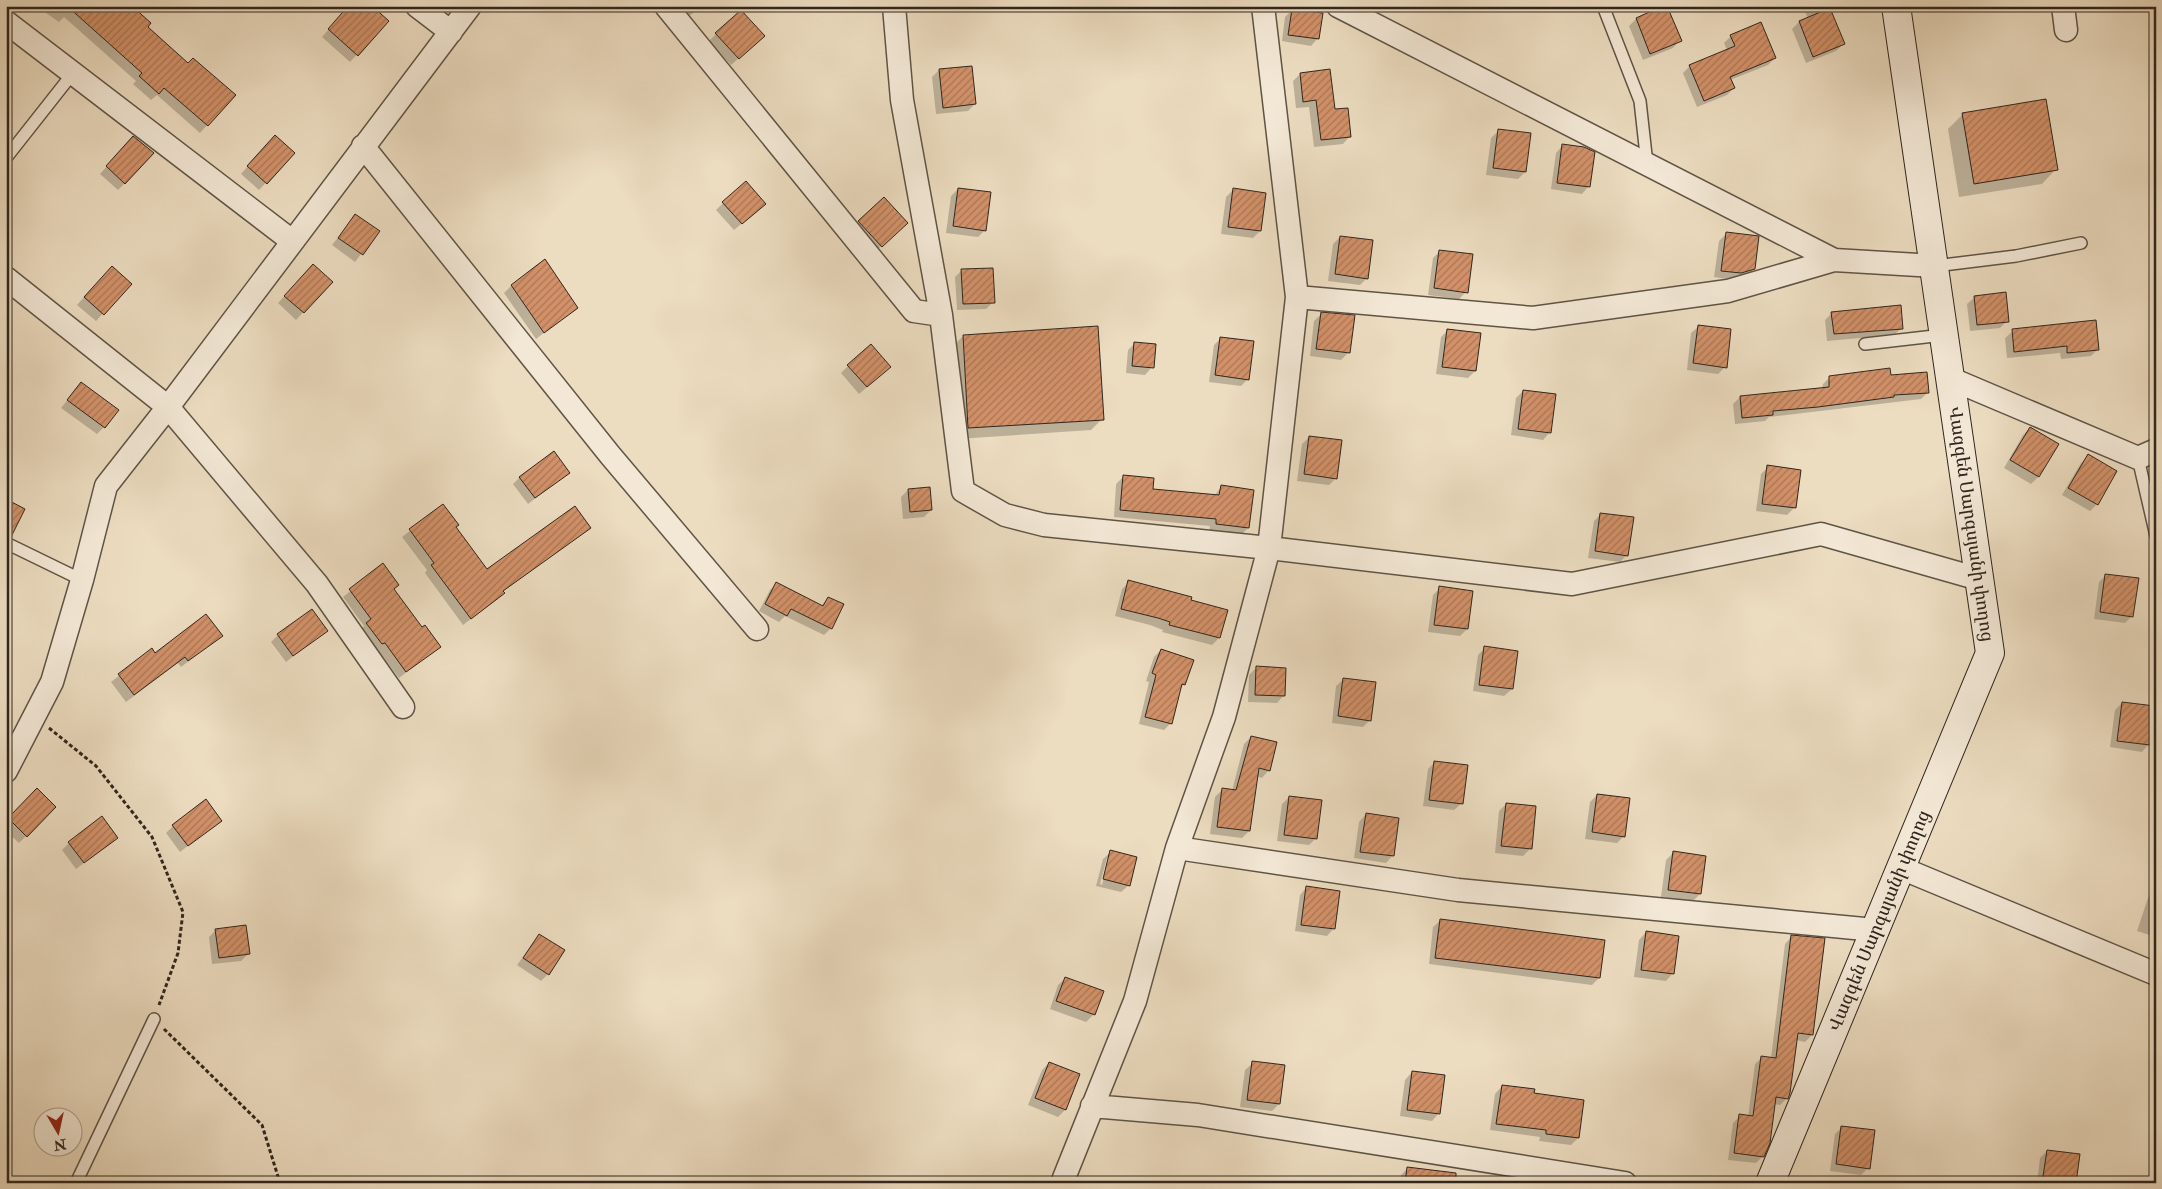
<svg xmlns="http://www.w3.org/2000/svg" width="2162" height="1189" font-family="'IM FELL Double Pica','Noto Serif Armenian',serif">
	<defs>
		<pattern id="building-hatch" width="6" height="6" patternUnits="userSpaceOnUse" patternTransform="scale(1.25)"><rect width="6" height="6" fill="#d29169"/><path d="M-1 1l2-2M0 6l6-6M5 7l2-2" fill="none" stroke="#ab7656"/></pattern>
	</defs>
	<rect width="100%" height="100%" fill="#ecdcc0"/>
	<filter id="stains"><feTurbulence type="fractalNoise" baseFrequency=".004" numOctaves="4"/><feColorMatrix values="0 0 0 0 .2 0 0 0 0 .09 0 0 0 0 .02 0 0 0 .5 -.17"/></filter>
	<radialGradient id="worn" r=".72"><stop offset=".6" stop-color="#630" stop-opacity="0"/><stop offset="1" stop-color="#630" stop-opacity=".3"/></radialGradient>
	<!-- shadow -->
	<path fill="#0003" fill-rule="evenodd" d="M36,6H129L146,27L188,65L234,95L200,133L157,95L151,100L133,84L136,81L64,17L59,22Z
		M349,6L387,21L350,62L322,37Z
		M673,6H703L682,21Z
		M1803,6H1828L1843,44L1836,51L1806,63L1792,29L1799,22L1808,19Z
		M1292,10L1318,38L1311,46L1282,41L1285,17Z
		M1636,19L1680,40L1673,48L1643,60L1629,26Z
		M716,34L756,43L731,65L709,41Z
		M1731,36L1775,58L1768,65L1730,80L1734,88L1727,95L1697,107L1683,73L1690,66L1727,50L1724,43Z
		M939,70L975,104L968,111L936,114L932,77Z
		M1300,74L1334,111L1350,136L1343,144L1314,147L1309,107L1296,108L1293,81Z
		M1963,114L2056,169L2042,184L1959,197L1948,129Z
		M1498,131L1525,172L1518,179L1486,175L1491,138Z
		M268,143L294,153L259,190L241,174Z
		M126,145L125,183L118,190L100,174Z
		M1563,145L1589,186L1582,194L1551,189L1556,153Z
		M958,189L985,230L978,237L946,233L951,196Z
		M1233,190L1260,231L1253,238L1221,234L1226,197Z
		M723,203L757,211L734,230L716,210Z
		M355,216L378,232L355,262L332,245Z
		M859,222L899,230L874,253L852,228Z
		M1727,233L1754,269L1746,276L1733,280L1714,277L1719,241Z
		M1340,237L1367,278L1360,285L1328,281L1333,244Z
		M1440,251L1466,292L1459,299L1428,295L1433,258Z
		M962,270L993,302L986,309L957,310L955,277Z
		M306,273L331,282L296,320L278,303Z
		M105,274L130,284L96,321L77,305Z
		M511,286L576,308L536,339L504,293Z
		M1975,297L2007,321L2000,328L1970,331L1967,304Z
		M1832,313L1902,328L1894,335L1827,341L1825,320Z
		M1321,314L1353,316L1348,353L1341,360L1310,356L1314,321Z
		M1699,326L1725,367L1718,374L1687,370L1691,333Z
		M1448,330L1480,334L1475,371L1468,378L1436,374L1441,337Z
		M2013,331L2098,349L2091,356L2061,359L2060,353L2007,358L2005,338Z
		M963,336L1102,419L1091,430L958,439L952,347Z
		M1221,338L1248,379L1241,386L1209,382L1214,345Z
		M1135,343L1152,367L1145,375L1126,373L1128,350Z
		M848,366L882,374L859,394L841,373Z
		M1890,376L1928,392L1921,399L1769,417L1765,421L1735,424L1733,404L1740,397L1822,389L1823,384L1830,377Z
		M81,383L104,427L97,434L61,408Z
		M1523,391L1550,432L1543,440L1511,435L1516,398Z
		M2030,428L2038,477L2031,484L2004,468L2023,435Z
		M1309,437L1336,478L1329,485L1297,481L1302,444Z
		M2088,456L2097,504L2090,511L2062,495L2081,463Z
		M1768,467L1794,508L1787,515L1756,511L1761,474Z
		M568,473L528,504L513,484L520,477Z
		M1123,477L1152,491L1214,496L1221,487L1248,528L1241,535L1209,531L1210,526L1114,517L1116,484Z
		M908,490L931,510L924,517L903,519L901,497Z
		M443,505L455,528L487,571L590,528L502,592L496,600L463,625L425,573L427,570L402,537Z
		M1601,514L1627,555L1620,562L1588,558L1594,521Z
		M383,565L393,590L422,628L439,647L399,678L377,649L375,650L360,631L364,626L343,597Z
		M2106,575L2132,616L2125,623L2094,619L2099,582Z
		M1129,582L1189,601L1219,638L1212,645L1162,632L1163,630L1150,625L1115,616L1122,589Z
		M777,583L821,606L828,598L831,628L824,635L785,616L779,622L759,611L770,590Z
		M1440,588L1467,629L1460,636L1428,632L1433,595Z
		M326,631L286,662L271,642L278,635Z
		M221,636L181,667L178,663L126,702L111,682L152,650L155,654Z
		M1485,648L1512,689L1504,696L1473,691L1478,655Z
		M1161,650L1184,684L1179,689L1171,723L1164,730L1139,724L1149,682L1146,681L1154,657Z
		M1256,668L1284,695L1277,703L1248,702L1249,675Z
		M1344,679L1370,720L1363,727L1332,723L1336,686Z
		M2122,703L2149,744L2142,752L2110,747L2115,710Z
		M1251,737L1269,770L1262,778L1256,776L1249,831L1242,838L1210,834L1215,797L1222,790L1232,791L1244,744Z
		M1435,762L1462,803L1454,810L1423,806L1428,769Z
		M37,789L55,807L19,843L6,831V821Z
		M1597,795L1624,836L1617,843L1585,839L1590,802Z
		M1289,797L1316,838L1309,845L1277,841L1282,804Z
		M1506,804L1530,849L1523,856L1495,853L1499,811Z
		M1366,814L1393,855L1386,863L1354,858L1359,822Z
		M220,821L180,852L166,833L173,826Z
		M117,838L76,869L62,850L69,843Z
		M1111,852L1129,885L1121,892L1096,886L1103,859ZM1107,858H1109L1102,885L1100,884Z
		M1673,853L1700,894L1693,901L1661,897L1666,860Z
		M1307,887L1334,928L1327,936L1295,931L1300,895Z
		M2156,888V937L2137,931L2149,895Z
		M1441,920L1599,978L1592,985L1429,964L1433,927Z
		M216,930L248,954L241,961L212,964L209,937Z
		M1646,932L1673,973L1666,981L1634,977L1639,940Z
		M539,935L563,951L548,974L541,981L517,965Z
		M1792,936L1812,1035L1805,1042L1796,1040L1787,1098L1780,1105L1774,1104L1763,1156L1756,1163L1728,1160L1733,1123L1740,1116L1748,1117L1755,1064L1762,1057L1771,1058L1785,944Z
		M1066,978L1102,991L1093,1015L1086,1022L1050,1009L1058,985Z
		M1049,1063L1065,1110L1058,1117L1028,1105L1042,1070Z
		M1253,1063L1279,1104L1272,1111L1240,1107L1245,1070Z
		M1412,1072L1439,1113L1432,1121L1400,1116L1405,1080Z
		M1502,1086L1533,1094L1578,1138L1571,1145L1539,1141L1540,1137L1490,1130L1495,1094Z
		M1842,1127L1868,1168L1861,1175L1830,1171L1835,1134Z
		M2047,1151L2075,1183H2037L2040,1158Z
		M1408,1168L1438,1183H1399L1401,1175Z"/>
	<!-- building -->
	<path fill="url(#building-hatch)" stroke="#30261e" d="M67,6H132L151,23L148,27L188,63L193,58L236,95L208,126L164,88L159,94L139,76L142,73Z
		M348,6H372L389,21L358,56L328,29Z
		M1663,6H1667L1682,41L1650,54L1636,18Z
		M1830,8L1845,44L1813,57L1799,21Z
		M1292,9L1323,13L1319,39L1288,35Z
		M741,10L765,36L739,59L715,33Z
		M1761,22L1776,58L1730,77L1735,88L1704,101L1689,65L1735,46L1730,35Z
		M972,66L976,104L943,108L939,69Z
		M1330,69L1335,109L1348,108L1351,137L1321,140L1316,100L1303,102L1300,73Z
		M2046,99L2058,170L1974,184L1962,113Z
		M1498,129L1531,133L1526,172L1493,168Z
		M275,135L295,153L267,184L247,166Z
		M133,136L154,153L125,184L106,166Z
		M1562,144L1584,147L1595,152L1590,187L1557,183Z
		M746,181L766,204L742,224L722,202Z
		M958,188L991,192L986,231L953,226Z
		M1233,188L1266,193L1261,231L1228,227Z
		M884,197L908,223L882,247L858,221Z
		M355,214L380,231L363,255L338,238Z
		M1726,232L1759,236L1755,269L1741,273L1721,271Z
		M1340,236L1373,240L1368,279L1335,274Z
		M1439,250L1473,254L1468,293L1434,288Z
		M545,259L578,308L544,333L511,285Z
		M313,264L333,282L304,313L284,296Z
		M112,266L132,284L104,315L84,297Z
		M993,268L995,303L963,304L961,269Z
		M2006,292L2009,322L1977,325L1974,296Z
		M1901,305L1903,329L1834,334L1831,312Z
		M1321,312L1355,315L1350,353L1316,349Z
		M2096,320L2099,350L2067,353V346L2014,352L2012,329Z
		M1698,325L1731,329L1727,368L1693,363Z
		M1098,326L1104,420L968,428L963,335Z
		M1447,329L1481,333L1476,371L1442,367Z
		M1220,337L1254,341L1249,380L1215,375Z
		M1134,342L1156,344L1154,368L1132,366Z
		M871,344L891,367L867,387L847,365Z
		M1890,368L1891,375L1927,372L1929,393L1894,395V397L1818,407L1773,411V415L1742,418L1740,396L1829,387V376Z
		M81,382L119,410L105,428L67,400Z
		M1523,390L1556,394L1551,433L1518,429Z
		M2030,427L2059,444L2039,477L2010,460Z
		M1309,436L1342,440L1337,479L1304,474Z
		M554,451L570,473L535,498L519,477Z
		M2088,454L2117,471L2098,505L2068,488Z
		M1767,465L1801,470L1796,508L1762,504Z
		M1123,475L1154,478L1153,489L1219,495L1221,485L1254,490L1249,528L1216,524V519L1120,510Z
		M930,487L932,510L910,512L908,489Z
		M6,499L25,509L11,537L6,536Z
		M443,504L459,525L456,527L487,569L575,506L591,528L503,591L505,593L471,619L431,565L434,563L409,529Z
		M1600,513L1634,517L1628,556L1595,551Z
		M383,563L399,585L394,589L422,627L425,625L441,647L406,672L385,643L382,644L366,623L371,619L349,589Z
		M2105,574L2139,578L2133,617L2100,612Z
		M1128,580L1192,597L1191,600L1228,610L1220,638L1169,625L1170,622L1158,618L1121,609Z
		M776,582L823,606L828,597L844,604L832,629L791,609L787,616L765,604Z
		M1439,586L1473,591L1468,629L1434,625Z
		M312,609L328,631L293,656L277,634Z
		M206,614L223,636L188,661L185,657L134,695L118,674L152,648L155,653Z
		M1484,646L1518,651L1513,689L1479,685Z
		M1161,649L1194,660L1185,685L1182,684L1172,724L1145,717L1156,675L1152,673Z
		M1256,666L1286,668L1285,696L1255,695Z
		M1343,678L1376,682L1371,721L1338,716Z
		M2122,702L2155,706L2150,745L2117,741Z
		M1251,736L1277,742L1270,771L1259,768L1250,831L1217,827L1222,788L1236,790Z
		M1434,761L1468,765L1463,804L1429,800Z
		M37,788L56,807L27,837L8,818Z
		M1597,794L1630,798L1625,837L1592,832Z
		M1289,796L1322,800L1317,839L1284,835Z
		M206,799L222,821L188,846L172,825Z
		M1506,803L1536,806L1532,849L1501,846Z
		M1366,813L1399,818L1394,856L1360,852Z
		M102,816L118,838L84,863L68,842Z
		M1110,850L1137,857L1130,886L1103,879Z
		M1673,851L1706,856L1701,894L1668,890Z
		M1306,886L1340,891L1335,929L1301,925Z
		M1440,919L1605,940L1600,978L1435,958Z
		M246,925L250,954L219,958L215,929Z
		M1646,931L1679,936L1674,974L1641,970Z
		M539,934L565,950L549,975L523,958Z
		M1791,935L1825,938L1813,1035L1798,1033L1790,1093L1788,1099L1776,1097L1770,1143L1764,1157L1734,1153L1739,1114L1753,1116L1761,1056L1776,1058Z
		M1065,977L1104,991L1095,1015L1056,1001Z
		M1252,1061L1285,1065L1280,1104L1247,1100Z
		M1049,1062L1080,1074L1066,1110L1035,1098Z
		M1412,1071L1445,1075L1440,1114L1407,1110Z
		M1502,1085L1535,1089L1534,1093L1584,1100L1579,1138L1546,1134V1130L1496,1124Z
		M1841,1126L1875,1130L1870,1169L1836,1164Z
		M2047,1150L2080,1154L2076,1183H2042Z
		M1407,1167L1456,1173V1183H1405Z"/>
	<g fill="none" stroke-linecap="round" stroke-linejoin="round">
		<!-- lane casing -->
		<g stroke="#5f5446" stroke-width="14">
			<path id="lane" d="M1603,6L1640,101L1647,164
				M6,158L73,73
				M1935,266L2016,256L2081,243
				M1865,344L1943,335
				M2138,458L2156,536
				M6,543L82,580
				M76,1183L154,1019"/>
		</g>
		<!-- street casing -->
		<g stroke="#5f5446" stroke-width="25">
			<path id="street" d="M417,6L451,32
				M666,6L914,311L941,315
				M894,6L902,100L941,315L963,491L1005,515L1044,525L1269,548L1572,584L1821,534L1979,579
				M1338,6L1834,260L1935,266
				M2063,6L2066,30
				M6,22L292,241
				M363,146L610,455L757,629
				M6,278L168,407L317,584L403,707
				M1297,297L1533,318L1728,291L1834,260
				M1949,378L2138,458L2156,450
				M6,771L52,682L82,580L106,486L168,407L470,6
				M1177,848L1458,890L1875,930
				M1901,868L2156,974
				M1092,1106L1198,1115L1625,1183
				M1062,1183L1135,1001L1177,848L1224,717L1269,548L1297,297L1263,6"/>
		</g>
		<!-- secondary casing -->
		<g stroke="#30261e" stroke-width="30">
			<g id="secondary">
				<path id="s1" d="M1770,1183L1990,653L1896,6"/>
			</g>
		</g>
		<!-- path -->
		<path stroke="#30261e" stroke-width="3" stroke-dasharray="4 2.5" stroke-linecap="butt" d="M49,728L96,766L152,837L183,912L178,953L159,1005
			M164,1029L262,1125L280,1183"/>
		<!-- lane -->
		<use href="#lane" stroke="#f3e8d6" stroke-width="11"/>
		<!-- street -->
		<use href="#street" stroke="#f3e8d6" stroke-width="22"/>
		<!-- secondary -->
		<use href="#secondary" stroke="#f3e8d6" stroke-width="28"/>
	</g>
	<g text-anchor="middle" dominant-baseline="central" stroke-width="4" stroke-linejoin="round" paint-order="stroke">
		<!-- street labels -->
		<g font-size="18" fill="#30261e" stroke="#f3e8d6">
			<text transform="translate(1971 524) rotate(82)">Վազգեն Սարգսյանի փողոց</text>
			<text stroke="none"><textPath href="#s1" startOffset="284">Վազգեն Սարգսյանի փողոց</textPath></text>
		</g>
	</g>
	<!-- margin -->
	<rect width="2162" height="1189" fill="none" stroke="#ecdcc0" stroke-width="25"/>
	<rect x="8" y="8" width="2147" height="1174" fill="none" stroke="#30261e" stroke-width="2.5"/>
	<rect x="12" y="12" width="2137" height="1164" fill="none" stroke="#30261e"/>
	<!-- north arrow -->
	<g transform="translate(58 1132) rotate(171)"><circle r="24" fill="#f3e8d6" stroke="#a59a8c"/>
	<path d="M0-4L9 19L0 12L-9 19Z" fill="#8f2418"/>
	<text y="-8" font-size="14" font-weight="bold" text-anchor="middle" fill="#30261e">N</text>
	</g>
	<rect width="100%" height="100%" filter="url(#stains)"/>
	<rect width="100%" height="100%" fill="url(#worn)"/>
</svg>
